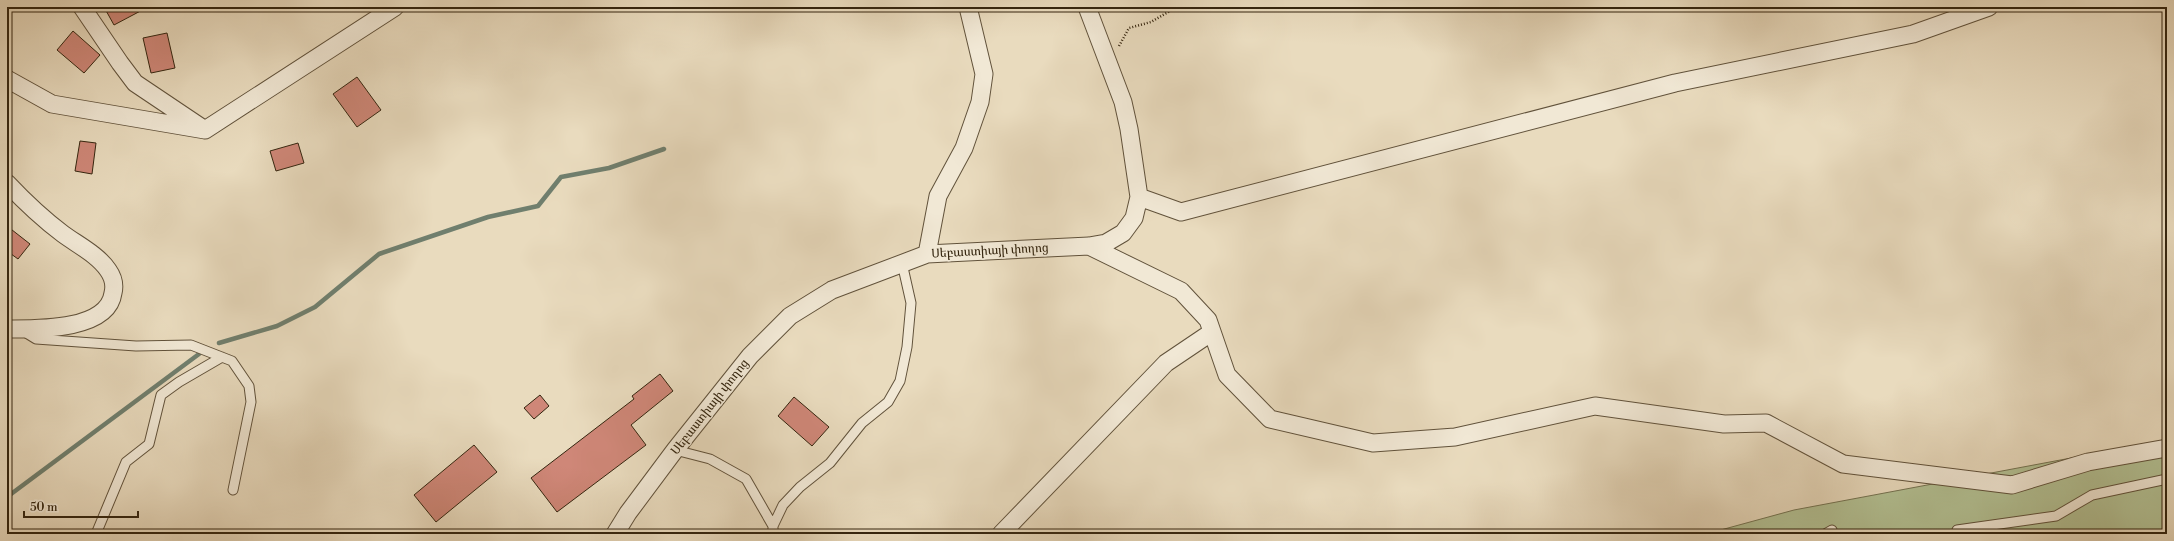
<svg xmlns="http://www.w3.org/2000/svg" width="2174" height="541" font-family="'Libre Bodoni','Noto Serif Armenian',serif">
	<rect width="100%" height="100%" fill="#e9dbbe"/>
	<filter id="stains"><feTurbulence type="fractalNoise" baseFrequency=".005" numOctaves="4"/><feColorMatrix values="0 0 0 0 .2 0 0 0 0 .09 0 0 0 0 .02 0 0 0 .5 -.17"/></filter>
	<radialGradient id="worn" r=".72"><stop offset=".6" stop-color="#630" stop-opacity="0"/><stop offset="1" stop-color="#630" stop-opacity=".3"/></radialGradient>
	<!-- green -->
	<path fill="#b3c194" stroke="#747352" d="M2167,440V534H1706L1794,510Z"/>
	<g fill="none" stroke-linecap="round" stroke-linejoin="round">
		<!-- stream -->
		<path stroke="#707f6e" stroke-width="4.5" d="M219,343L277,326L315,307L379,254L488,217L538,206L561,177L609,168L664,149
			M7,497L199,354"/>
	</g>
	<!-- building -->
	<path fill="#cf8778" stroke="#34250f" d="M104,7H148L114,25Z
		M73,31L100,55L84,73L57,50Z
		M167,33L175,68L151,73L143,38Z
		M357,77L381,110L357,127L333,94Z
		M80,141L96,143L92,174L75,171Z
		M298,143L304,163L276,171L270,151Z
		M7,226L30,244L18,259L7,251Z
		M660,374L673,391L631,425L646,445L557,512L531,478L634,399L632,396Z
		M540,395L549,406L534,419L524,408Z
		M794,397L829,427L812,446L778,416Z
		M474,445L497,472L436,522L414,495Z"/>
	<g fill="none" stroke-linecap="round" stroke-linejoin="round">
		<!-- service casing -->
		<g stroke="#61523b" stroke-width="11">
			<path id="service" d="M23,331L36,339L136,346L191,345L232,361L249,386L251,402L233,490
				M675,450L710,459L746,479L773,526V534
				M773,526L783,505L800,487L830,463L862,423L888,402L900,381L907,347L911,303L902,263
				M1957,530L2056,516L2092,495L2167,479
				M96,534L126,462L149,444L161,395L179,382L222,357
				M1825,534L1832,530"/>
		</g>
		<!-- minor casing -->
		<g stroke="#61523b" stroke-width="19">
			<path id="minor" d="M7,79L52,104L205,130L135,83L120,63L82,7
				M205,130L395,7
				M7,183C24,201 43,219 63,234C78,245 98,255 108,270C113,277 115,285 113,293C108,331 36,329 7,329
				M1139,197L1181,212L1675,83L1913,34L1989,7
				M1089,246L1181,291L1208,320L1227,375L1270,419L1373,443L1455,437L1595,406L1724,424L1766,423L1843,464L2012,485L2088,462L2167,448
				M927,254L938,196L964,148L980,102L984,74L968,7
				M615,534L628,513L675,450L750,356L790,316L832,290L927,254L1089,246L1106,243L1123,233L1134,218L1139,197L1129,129L1123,102L1087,7
				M1001,534L1166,363L1212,332"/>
		</g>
		<!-- path -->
		<path stroke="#34250f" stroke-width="2.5" stroke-dasharray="1 2" stroke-linecap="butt" d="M1119,46L1129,28L1151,22L1177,7"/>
		<!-- service -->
		<use href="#service" stroke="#f1e8d5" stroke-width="9"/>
		<!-- minor -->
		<use href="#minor" stroke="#f1e8d5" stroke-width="17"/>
	</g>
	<g text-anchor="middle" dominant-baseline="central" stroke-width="3" stroke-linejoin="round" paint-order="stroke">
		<!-- street labels -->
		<g font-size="12" fill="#34250f" stroke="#f1e8d5">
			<text transform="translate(990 251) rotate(-3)">Սեբաստիայի փողոց</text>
			<text transform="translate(710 407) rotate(-52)">Սեբաստիայի փողոց</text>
		</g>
	</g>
	<!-- margin -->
	<rect width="2174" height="541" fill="none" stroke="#e9dbbe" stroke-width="24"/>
	<rect x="8" y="8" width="2158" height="525" fill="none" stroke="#34250f" stroke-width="2"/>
	<rect x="12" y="12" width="2150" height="517" fill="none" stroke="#34250f"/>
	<!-- scale -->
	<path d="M24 511v6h114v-6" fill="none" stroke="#34250f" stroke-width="2"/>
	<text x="30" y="511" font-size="12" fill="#34250f" stroke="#f1e8d5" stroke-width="3" paint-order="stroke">50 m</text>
	<rect width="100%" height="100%" filter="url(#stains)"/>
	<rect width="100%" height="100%" fill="url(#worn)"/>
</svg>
